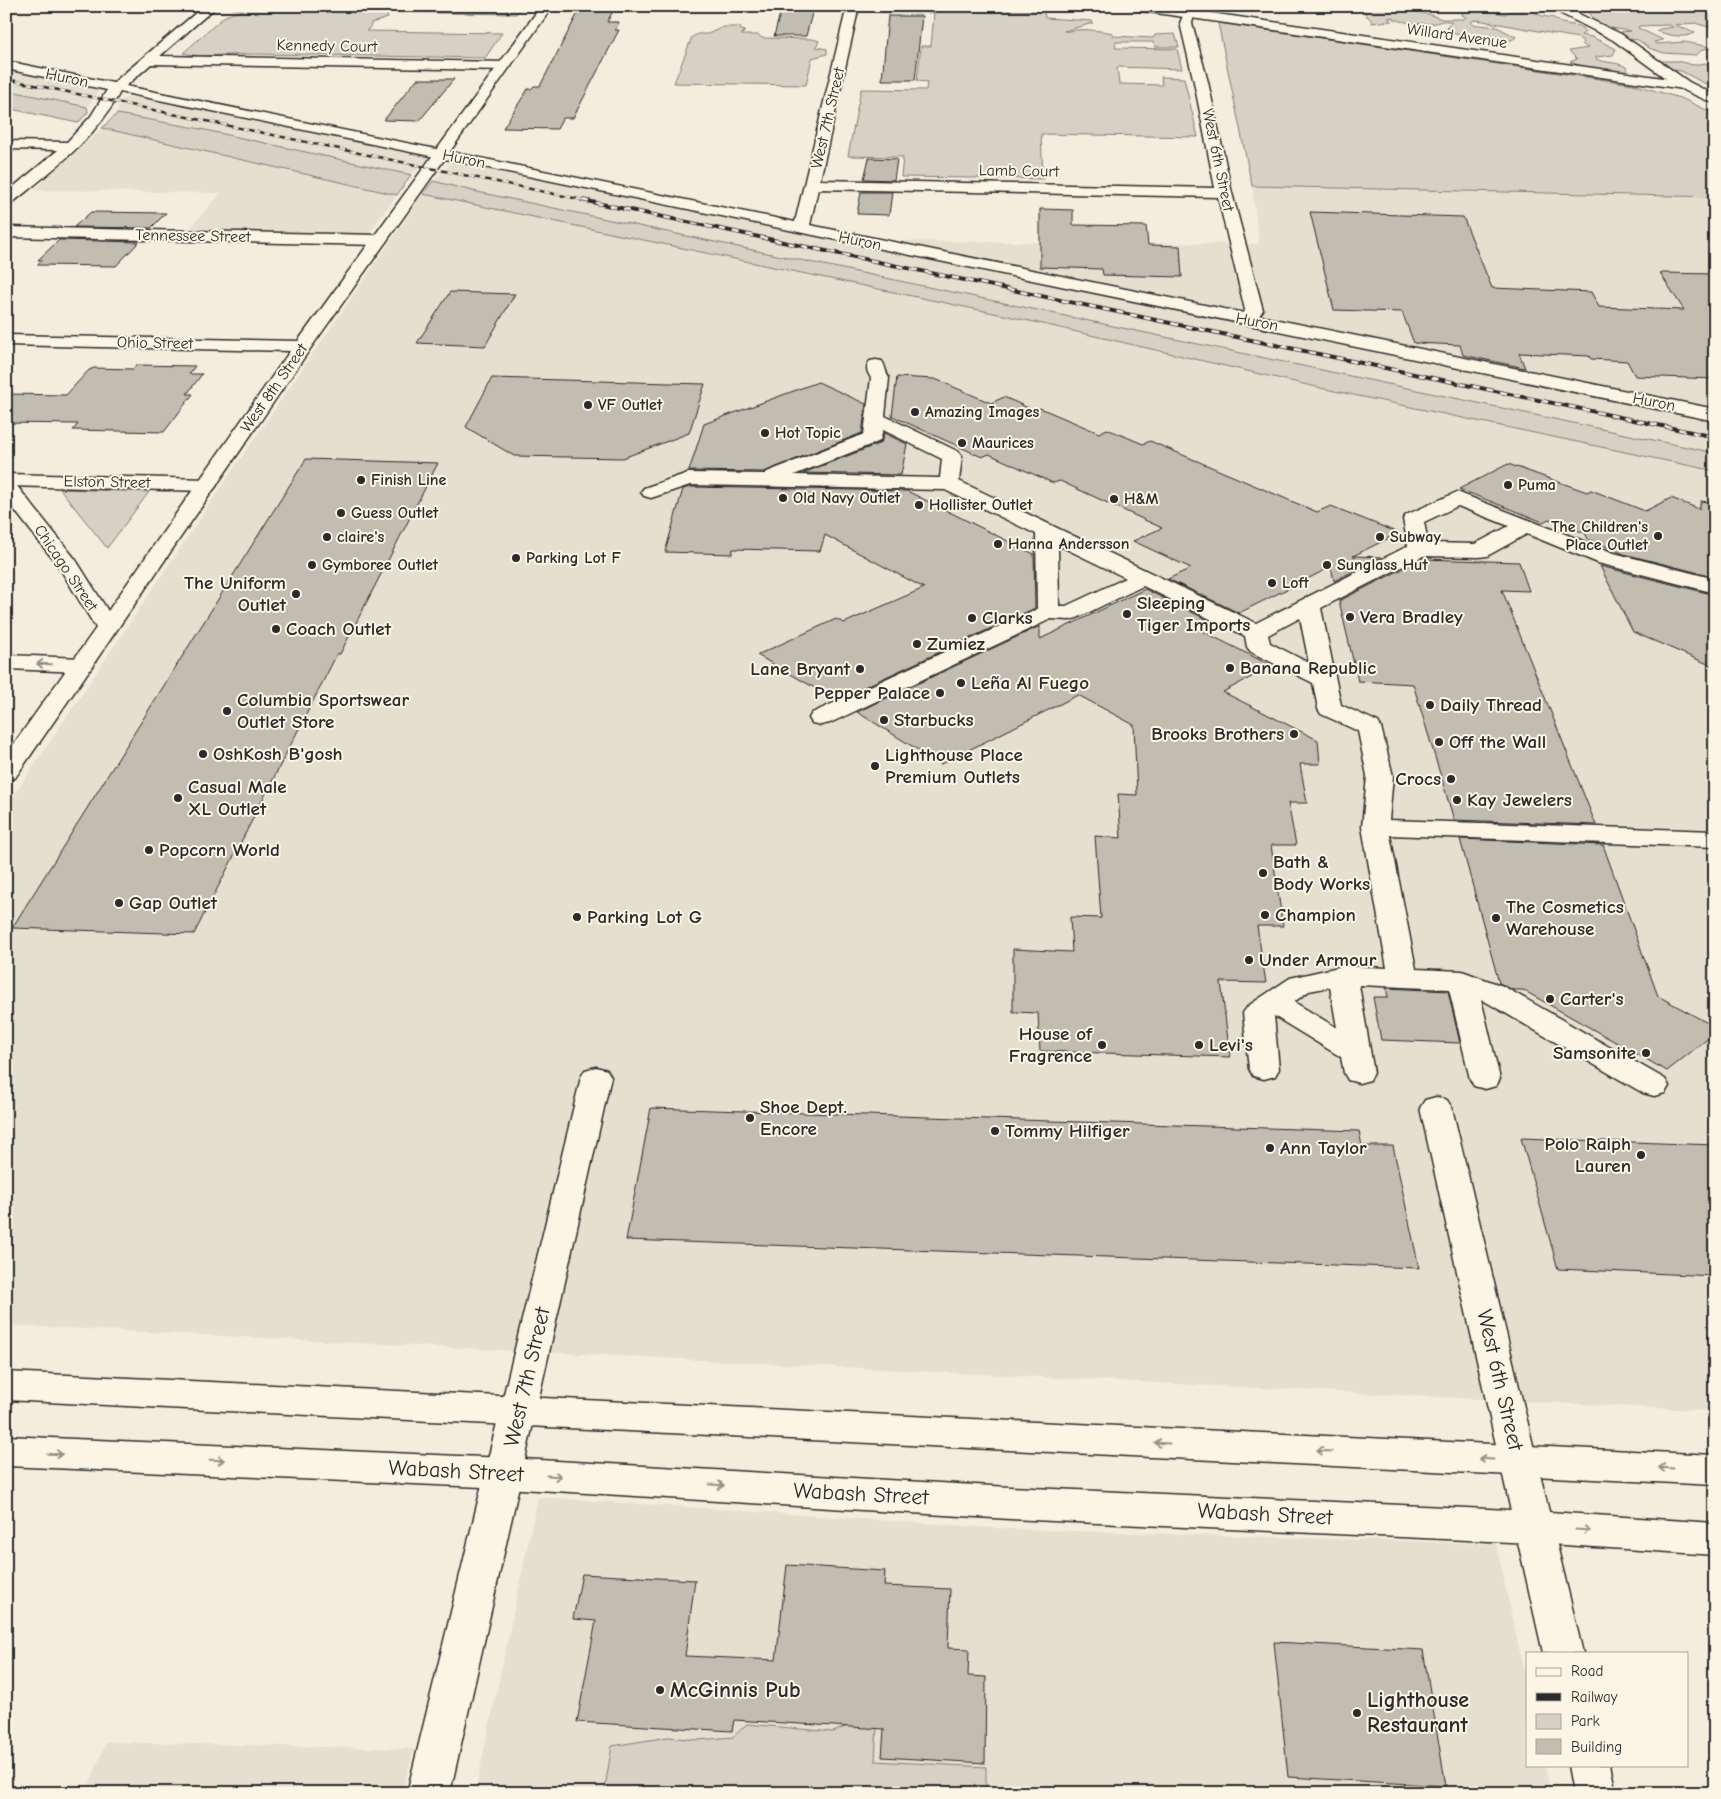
<svg xmlns="http://www.w3.org/2000/svg" width="1721" height="1799" font-family="'Comic Neue',sans-serif">
	<rect width="100%" height="100%" fill="#f4edde"/>
	<filter id="ink" filterUnits="userSpaceOnUse"><feTurbulence type="fractalNoise" baseFrequency=".02" numOctaves="2"/><feDisplacementMap in="SourceGraphic" scale="10" xChannelSelector="R" yChannelSelector="G"/><feConvolveMatrix kernelMatrix="1 2 1 2 8 2 1 2 1" color-interpolation-filters="sRGB"/></filter>
	<g filter="url(#ink)">
		<!-- built -->
		<path fill="#e5dfd0" d="M6,69L98,87L100,90L87,107L6,90Z
			M135,96L422,155L430,157L411,175L196,128L117,114L121,100Z
			M102,128L397,195L367,236L187,232L221,193L34,190Z
			M456,163L1715,418V453L473,191L433,181L450,164Z
			M1252,186L1715,197V408L893,241L1259,244Z
			M423,194L1008,316L1325,389L1715,471V1411L6,1325V807L238,462Z
			M538,1497L1010,1529L1496,1544L1527,1686V1765H1545L1551,1793H475Z
			M106,1742L414,1749L402,1793H86Z"/>
		<!-- green -->
		<path fill="#d6d1c4" stroke="#807e78" d="M232,6H522L516,14L386,12L388,18L371,23V26L366,31L502,33L485,58L255,54L199,56L183,53L225,16L244,10L233,9Z
			M876,6H994L995,10L1044,11L1045,18L1092,21L1093,23L1064,31C1068,32 1071,30 1075,30C1088,29 1101,31 1113,33V36L1153,38L1155,35L1175,34L1179,47H1156L1153,42H1116L1115,48L1177,49L1182,69L1117,67L1119,84L1162,85L1161,77L1184,78L1198,137L1041,134L1043,179L901,177L903,157L848,156L861,89L926,90L927,82L917,81L921,46H931L934,13L875,12Z
			M1574,6H1663L1659,10L1666,12L1715,8V29L1695,23L1675,25L1695,33C1685,39 1667,35 1656,31L1660,29L1673,27L1669,25L1639,26L1638,28L1663,40L1654,42L1657,44L1685,42L1715,48L1703,49L1696,55L1664,53L1649,48L1638,40L1625,38L1621,35V32L1631,31L1604,27L1591,21L1592,17L1589,11L1575,9Z
			M1369,7L1403,8L1413,12L1428,14L1442,19H1464L1466,17L1462,15L1463,10C1478,6 1491,13 1506,14L1510,11H1532L1542,16L1554,18L1561,23L1579,26L1586,31L1581,35L1592,37L1616,49L1613,55L1596,57V59C1606,64 1621,61 1628,69L1626,71L1616,72L1601,68L1599,69L1587,68L1570,62L1577,59L1569,51L1588,48L1582,44L1583,41L1578,38L1477,20L1472,21L1471,24L1497,27L1516,37C1503,49 1463,35 1447,32L1448,25L1452,22C1445,20 1442,21 1436,23C1424,25 1405,23 1394,19V17L1388,18L1392,21L1372,23V21L1366,15L1364,9Z
			M1218,23L1633,84L1683,99L1715,114V197L1252,186Z
			M723,27H740L741,30L745,31L741,35H758L762,38L813,39L819,41L816,47L827,49V54L812,58L806,85L674,83L692,37L698,34H708Z
			M1656,61H1677L1693,65L1705,63L1711,66L1707,67H1715V89L1681,71L1674,70Z
			M6,90L87,107L88,112L78,123L6,108Z
			M117,114L196,128L411,175L397,195L102,128Z
			M433,181L473,191L1715,453V471L1325,389L1008,316L423,194Z
			M60,489L149,492L107,548Z
			M860,1721L877,1723L875,1761L986,1767V1793H604L612,1746L668,1737L698,1740L733,1737L747,1724L833,1732Z"/>
		<!-- building -->
		<path fill="#c2bdb1" stroke="#2b2b2b" d="M782,6H814L806,36H774Z
			M579,11H613L607,22H619L615,30H619L573,118H563L557,129L503,128L528,89H531L534,86H540Z
			M888,16H922L915,80H882Z
			M417,79H454L419,121L384,120Z
			M869,158L897,159L894,180L864,179Z
			M861,192H892L889,215L857,214Z
			M1040,209L1073,210V225L1146,226L1148,245L1180,246L1182,277L1103,275L1102,269L1040,267Z
			M91,212L166,213L151,228L74,227Z
			M1310,212L1463,217L1492,288L1591,292L1599,307L1684,310L1660,273L1715,274V379L1635,376L1627,361L1591,359L1589,356L1519,353L1525,368L1463,355L1460,345L1414,343L1402,312L1334,310Z
			M59,240L139,242L116,266L37,265L43,260H38Z
			M450,292L515,294L485,346L417,343Z
			M136,365L195,366L189,374H202L187,394H193L164,432L73,430L78,424L6,423V394L66,395L89,370L94,368L133,369Z
			M897,377L935,379L991,403L1004,397L1033,410L1040,408L1099,433L1107,429L1143,444L1150,441L1317,512L1331,506L1399,533L1353,556L1381,557L1334,581L1331,567L1239,613L1168,579L1191,568L1133,541L1162,528L1060,481L1053,483L989,454L982,457L892,416Z
			M492,378L705,384L689,433L623,458L514,456L466,427Z
			M818,382L866,404L862,433L764,472L689,471L704,424Z
			M884,433L907,444L901,475L803,473L881,443Z
			M306,459L438,463L340,654H337L194,934L12,928Z
			M1508,464L1587,492L1591,490L1645,511L1671,498L1699,509L1701,501L1715,503V577L1624,554L1588,539L1585,533L1549,519L1543,522L1459,489Z
			M690,487L907,491L1034,554L1035,608L836,700L757,655L836,619L844,623L924,588L825,535L820,551L733,549L732,554L665,552L683,489Z
			M1422,559L1519,562L1529,591L1502,590L1596,825L1454,820L1413,684L1358,681L1339,601Z
			M1600,566L1715,595V667L1633,632Z
			M1145,589L1216,624L1202,631L1272,666L1223,692L1318,740L1320,764H1300L1307,803H1288L1296,845H1271L1283,926H1257L1266,983L1221,982L1230,1057L1040,1051L1038,1013L1013,1012V949L1072,952L1070,917L1101,918L1095,836L1121,838L1118,794L1137,795L1134,725L1078,695L941,764L857,712L1040,626V639Z
			M1460,839L1603,845L1658,996L1715,1027V1033L1667,1071L1523,990H1513L1499,983Z
			M1386,988L1448,991L1460,1043L1381,1040L1373,997H1388Z
			M651,1108L1359,1131L1362,1146H1393L1419,1268L626,1240Z
			M1521,1138L1715,1145V1276L1558,1269Z
			M787,1565L885,1571L884,1586L950,1589L948,1648L969,1649L968,1676L986,1677L985,1763L882,1757L884,1729L734,1720L732,1731L577,1722L596,1621L573,1619L582,1574L695,1580L685,1656L776,1660Z
			M1274,1642L1423,1650L1446,1786L1288,1777Z"/>
		<g fill="none" stroke-linecap="round" stroke-linejoin="round">
			<!-- pedestrian casing -->
			<g stroke="#2b2b2b" stroke-width="3">
				<path id="pedestrian" d="M876,360L882,361C886,367 885,372 889,378L885,416L959,452L962,456L959,481L1256,623L1408,546L1403,519L1406,515L1457,492L1614,553L1715,579V593L1598,563L1527,534L1487,556L1479,557L1423,556L1321,608L1341,705L1378,722L1381,727L1393,776L1389,820L1715,831V847L1390,835L1416,969L1462,971L1503,986L1665,1079L1669,1086L1665,1093L1654,1096L1643,1093L1481,999L1500,1079L1496,1086L1485,1089L1474,1086L1470,1079L1449,989L1359,985L1374,1073L1370,1080L1359,1083L1348,1080L1344,1073L1341,1057L1274,1016L1279,1069L1275,1076L1264,1079L1253,1076L1249,1069L1243,1013L1248,1006L1290,978L1343,966L1387,968L1362,827L1367,776L1358,731L1321,714L1318,709L1313,683L1251,652L1247,647L1245,636L1143,586L1077,618L1069,620L1051,619L830,723L821,725L812,723L809,718L812,713L1037,609L1036,534L945,490L690,485L651,498L644,496L641,492L644,488L688,473L765,474L767,472L864,434L871,378C867,372 865,367 870,361ZM883,430L942,459L940,478L794,475L880,441ZM1458,506L1509,526L1475,544L1428,543L1424,522ZM1058,545L1126,578L1066,606H1059ZM1300,618L1309,663L1270,643L1268,635ZM1330,987L1337,1028L1294,1002L1309,991Z"/>
			</g>
			<!-- minor casing -->
			<g stroke="#2b2b2b" stroke-width="3">
				<path id="minor" d="M204,6H217L160,56L505,62L511,66L505,70L151,64L126,86L795,222L847,6H859L820,180L1215,188L1194,82L1180,23L1185,11L1194,6H1209L1194,16L1192,23L1208,82L1232,193L1263,310L1259,316L1715,409V421L120,92C96,139 51,171 11,204L6,206V193L58,150L6,149V141L67,142L91,116L107,90L6,69V61L113,83ZM818,189L1218,197L1245,310L1244,313L810,225Z
					M6,227L379,235L385,237L387,240L385,243L379,245L6,237Z
					M6,474L207,479L214,481L217,485L214,489L207,491L6,486Z
					M6,655L82,658L90,660L94,665L90,670L82,672L6,669Z
					M596,1067L607,1070L611,1077L450,1793H407L581,1077L585,1070Z
					M1436,1097L1447,1100L1452,1108L1583,1653H1543L1420,1108L1425,1100Z
					M1568,1765H1610L1616,1793H1573Z"/>
			</g>
			<!-- tertiary casing -->
			<g stroke="#2b2b2b" stroke-width="3">
				<path id="tertiary" d="M6,6H15L6,12Z
					M541,6H553L310,349L15,778L6,781V755L96,628L59,567L6,499V479L13,481L76,560L108,611L290,351L6,345V335L298,341Z
					M1129,6H1162L1684,81L1691,85L1684,89L1135,10Z
					M6,1372L1715,1455V1485L6,1400Z
					M6,1436L505,1458L1010,1487L1534,1511L1715,1523V1555L1534,1543L1010,1519L505,1488L6,1466Z"/>
			</g>
			<!-- primary casing -->
			<g stroke="#2b2b2b" stroke-width="3">
				<path id="primary" d="M1546,6H1562L1621,34L1689,82L1715,95V104L1679,88L1613,40Z"/>
			</g>
			<!-- pedestrian -->
			<use href="#pedestrian" fill="#fcf5e5" fill-rule="evenodd"/>
			<!-- minor -->
			<use href="#minor" fill="#fcf5e5" fill-rule="evenodd"/>
			<!-- tertiary -->
			<use href="#tertiary" fill="#fcf5e5" fill-rule="evenodd"/>
			<!-- primary -->
			<use href="#primary" fill="#fcf5e5" fill-rule="evenodd"/>
			<!-- rail-far1 casing -->
			<g stroke="#2b2b2b" stroke-width="2.5">
				<path id="rail-far1" d="M6,79L588,201"/>
			</g>
			<!-- rail casing -->
			<g stroke="#2b2b2b" stroke-width="4">
				<path id="rail" d="M582,200L1715,437"/>
			</g>
			<!-- rail-far1 -->
			<use href="#rail-far1" stroke="#fcf5e5" stroke-width="2" stroke-dasharray="5.5" stroke-linecap="butt"/>
			<!-- rail -->
			<use href="#rail" stroke="#fcf5e5" stroke-width="2.5" stroke-dasharray="7" stroke-linecap="butt"/>
		</g>
		<!-- one-way arrows -->
		<defs><path id="oneway-shaft" d="M-6 0H5M1.5-3L5.5 0L1.5 3" fill="none" stroke-width="1.6" stroke-linecap="round" stroke-linejoin="round" transform="scale(1.25)"/></defs>
		<g stroke="#949088">
			<use href="#oneway-shaft" transform="translate(44 664) rotate(-178)"/>
			<use href="#oneway-shaft" transform="translate(1162 1443) rotate(-177)"/>
			<use href="#oneway-shaft" transform="translate(1324 1451) rotate(-177)"/>
			<use href="#oneway-shaft" transform="translate(55 1454) rotate(2)"/>
			<use href="#oneway-shaft" transform="translate(1486 1459) rotate(-177)"/>
			<use href="#oneway-shaft" transform="translate(217 1460) rotate(2)"/>
			<use href="#oneway-shaft" transform="translate(1666 1468) rotate(-177)"/>
			<use href="#oneway-shaft" transform="translate(554 1476) rotate(3)"/>
			<use href="#oneway-shaft" transform="translate(717 1485) rotate(3)"/>
			<use href="#oneway-shaft" transform="translate(1583 1530) rotate(4)"/>
		</g>
	</g>
	<!-- markers -->
	<g fill="#2b2b2b" stroke="#fcf5e5" stroke-width="2">
		<circle cx="588" cy="405" r="5"/>
		<circle cx="915" cy="412" r="5"/>
		<circle cx="765" cy="433" r="5"/>
		<circle cx="962" cy="443" r="5"/>
		<circle cx="361" cy="480" r="5"/>
		<circle cx="1508" cy="485" r="5"/>
		<circle cx="783" cy="498" r="5"/>
		<circle cx="1114" cy="499" r="5"/>
		<circle cx="919" cy="505" r="5"/>
		<circle cx="341" cy="513" r="5"/>
		<circle cx="1658" cy="536" r="5"/>
		<circle cx="327" cy="537" r="5"/>
		<circle cx="1380" cy="537" r="5"/>
		<circle cx="998" cy="544" r="5"/>
		<circle cx="516" cy="558" r="5"/>
		<circle cx="312" cy="565" r="5"/>
		<circle cx="1327" cy="565" r="5"/>
		<circle cx="1272" cy="583" r="5"/>
		<circle cx="296" cy="594" r="5"/>
		<circle cx="1127" cy="614" r="5"/>
		<circle cx="1350" cy="617" r="5"/>
		<circle cx="972" cy="618" r="5"/>
		<circle cx="276" cy="629" r="5"/>
		<circle cx="917" cy="644" r="5"/>
		<circle cx="1230" cy="668" r="5"/>
		<circle cx="860" cy="669" r="5"/>
		<circle cx="961" cy="683" r="5"/>
		<circle cx="940" cy="693" r="5"/>
		<circle cx="1430" cy="705" r="5"/>
		<circle cx="227" cy="711" r="5"/>
		<circle cx="884" cy="720" r="5"/>
		<circle cx="1294" cy="734" r="5"/>
		<circle cx="1439" cy="742" r="5"/>
		<circle cx="203" cy="754" r="5"/>
		<circle cx="875" cy="766" r="5"/>
		<circle cx="1451" cy="779" r="5"/>
		<circle cx="178" cy="798" r="5"/>
		<circle cx="1457" cy="800" r="5"/>
		<circle cx="149" cy="850" r="5"/>
		<circle cx="1263" cy="873" r="5"/>
		<circle cx="119" cy="903" r="5"/>
		<circle cx="1265" cy="915" r="5"/>
		<circle cx="577" cy="917" r="5"/>
		<circle cx="1496" cy="918" r="5"/>
		<circle cx="1249" cy="960" r="5"/>
		<circle cx="1550" cy="999" r="5"/>
		<circle cx="1102" cy="1045" r="5"/>
		<circle cx="1199" cy="1045" r="5"/>
		<circle cx="1646" cy="1053" r="5"/>
		<circle cx="750" cy="1118" r="5"/>
		<circle cx="995" cy="1131" r="5"/>
		<circle cx="1270" cy="1148" r="5"/>
		<circle cx="1641" cy="1155" r="5"/>
		<circle cx="660" cy="1690" r="5"/>
		<circle cx="1357" cy="1713" r="5"/>
	</g>
	<g text-anchor="middle" dominant-baseline="central" stroke-width="4" stroke-linejoin="round" paint-order="stroke">
		<!-- far-street labels -->
		<g font-size="16" fill="#2b2b2b" stroke="#fcf5e5">
			<text transform="translate(1457 36) rotate(8)">Willard Avenue</text>
			<text transform="translate(327 46) rotate(1)">Kennedy Court</text>
			<text transform="translate(67 78) rotate(12)">Huron</text>
			<text transform="translate(828 118) rotate(-77)">West 7th Street</text>
			<text transform="translate(464 159) rotate(12)">Huron</text>
			<text transform="translate(1218 160) rotate(78)">West 6th Street</text>
			<text transform="translate(1019 171) rotate(1)">Lamb Court</text>
			<text transform="translate(193 236) rotate(1)">Tennessee Street</text>
			<text transform="translate(860 241) rotate(12)">Huron</text>
			<text transform="translate(1257 322) rotate(11)">Huron</text>
			<text transform="translate(155 343) rotate(1)">Ohio Street</text>
			<text transform="translate(274 388) rotate(-55)">West 8th Street</text>
			<text transform="translate(1654 402) rotate(11)">Huron</text>
			<text transform="translate(107 482) rotate(1)">Elston Street</text>
			<text transform="translate(66 568) rotate(56)">Chicago Street</text>
		</g>
		<!-- far-poi labels -->
		<g font-size="16" font-weight="bold" fill="#2b2b2b" stroke="#fcf5e5" text-anchor="start">
			<text x="598" y="405">VF Outlet</text>
			<text x="925" y="412">Amazing Images</text>
			<text x="775" y="433">Hot Topic</text>
			<text x="972" y="443">Maurices</text>
			<text x="371" y="480">Finish Line</text>
			<text x="1518" y="485">Puma</text>
			<text x="793" y="498">Old Navy Outlet</text>
			<text x="1124" y="499">H&amp;M</text>
			<text x="929" y="505">Hollister Outlet</text>
			<text x="351" y="513">Guess Outlet</text>
			<text x="1648" y="527" text-anchor="end">The Children's<tspan x="1648" dy="18">Place Outlet</tspan></text>
			<text x="337" y="537">claire's</text>
			<text x="1390" y="537">Subway</text>
			<text x="1008" y="544">Hanna Andersson</text>
			<text x="526" y="558">Parking Lot F</text>
			<text x="322" y="565">Gymboree Outlet</text>
			<text x="1337" y="565">Sunglass Hut</text>
			<text x="1282" y="583">Loft</text>
		</g>
		<!-- poi labels -->
		<g font-size="19" font-weight="bold" fill="#2b2b2b" stroke="#fcf5e5" text-anchor="start">
			<text x="286" y="583" text-anchor="end">The Uniform<tspan x="286" dy="22">Outlet</tspan></text>
			<text x="1137" y="603">Sleeping<tspan x="1137" dy="22">Tiger Imports</tspan></text>
			<text x="1360" y="617">Vera Bradley</text>
			<text x="982" y="618">Clarks</text>
			<text x="286" y="629">Coach Outlet</text>
			<text x="927" y="644">Zumiez</text>
			<text x="1240" y="668">Banana Republic</text>
			<text x="850" y="669" text-anchor="end">Lane Bryant</text>
			<text x="971" y="683">Leña Al Fuego</text>
			<text x="930" y="693" text-anchor="end">Pepper Palace</text>
			<text x="237" y="700">Columbia Sportswear<tspan x="237" dy="22">Outlet Store</tspan></text>
			<text x="1440" y="705">Daily Thread</text>
			<text x="894" y="720">Starbucks</text>
			<text x="1284" y="734" text-anchor="end">Brooks Brothers</text>
			<text x="1449" y="742">Off the Wall</text>
			<text x="213" y="754">OshKosh B'gosh</text>
			<text x="885" y="755">Lighthouse Place<tspan x="885" dy="22">Premium Outlets</tspan></text>
			<text x="1441" y="779" text-anchor="end">Crocs</text>
			<text x="188" y="787">Casual Male<tspan x="188" dy="22">XL Outlet</tspan></text>
			<text x="1467" y="800">Kay Jewelers</text>
			<text x="159" y="850">Popcorn World</text>
			<text x="1273" y="862">Bath &amp;<tspan x="1273" dy="22">Body Works</tspan></text>
			<text x="129" y="903">Gap Outlet</text>
			<text x="1506" y="907">The Cosmetics<tspan x="1506" dy="22">Warehouse</tspan></text>
			<text x="1275" y="915">Champion</text>
			<text x="587" y="917">Parking Lot G</text>
			<text x="1259" y="960">Under Armour</text>
			<text x="1560" y="999">Carter's</text>
			<text x="1092" y="1034" text-anchor="end">House of<tspan x="1092" dy="22">Fragrence</tspan></text>
			<text x="1209" y="1045">Levi's</text>
			<text x="1636" y="1053" text-anchor="end">Samsonite</text>
			<text x="760" y="1107">Shoe Dept.<tspan x="760" dy="22">Encore</tspan></text>
			<text x="1005" y="1131">Tommy Hilfiger</text>
			<text x="1631" y="1144" text-anchor="end">Polo Ralph<tspan x="1631" dy="22">Lauren</tspan></text>
			<text x="1280" y="1148">Ann Taylor</text>
		</g>
		<!-- near-street labels -->
		<g font-size="22" fill="#2b2b2b" stroke="#fcf5e5">
			<text transform="translate(527 1377) rotate(-77)">West 7th Street</text>
			<text transform="translate(1500 1380) rotate(77)">West 6th Street</text>
			<text transform="translate(456 1471) rotate(3)">Wabash Street</text>
			<text transform="translate(861 1494) rotate(3)">Wabash Street</text>
			<text transform="translate(1265 1514) rotate(3)">Wabash Street</text>
		</g>
		<!-- near-poi labels -->
		<g font-size="22" font-weight="bold" fill="#2b2b2b" stroke="#fcf5e5" text-anchor="start">
			<text x="670" y="1690">McGinnis Pub</text>
			<text x="1367" y="1700">Lighthouse<tspan x="1367" dy="25">Restaurant</tspan></text>
		</g>
	</g>
	<!-- margin -->
	<rect width="1721" height="1799" fill="none" stroke="#fcf5e5" stroke-width="25"/>
	<rect x="12" y="12" width="1696" height="1774" fill="none" stroke="#2b2b2b" stroke-width="2" filter="url(#ink)"/>
	<!-- legend -->
	<rect x="1526" y="1652" width="162" height="115" fill="#fcf5e5" stroke="#a8a49b"/>
	<rect x="1536" y="1668" width="25" height="8" fill="#fcf5e5" stroke="#a8a49b"/>
	<text x="1571" y="1676" font-size="15" fill="#2b2b2b">Road</text>
	<rect x="1536" y="1693" width="25" height="8" fill="#2b2b2b" stroke="#a8a49b"/>
	<text x="1571" y="1702" font-size="15" fill="#2b2b2b">Railway</text>
	<rect x="1536" y="1714" width="25" height="15" fill="#d6d1c4" stroke="#a8a49b"/>
	<text x="1571" y="1726" font-size="15" fill="#2b2b2b">Park</text>
	<rect x="1536" y="1739" width="25" height="15" fill="#c2bdb1" stroke="#a8a49b"/>
	<text x="1571" y="1752" font-size="15" fill="#2b2b2b">Building</text>
</svg>
